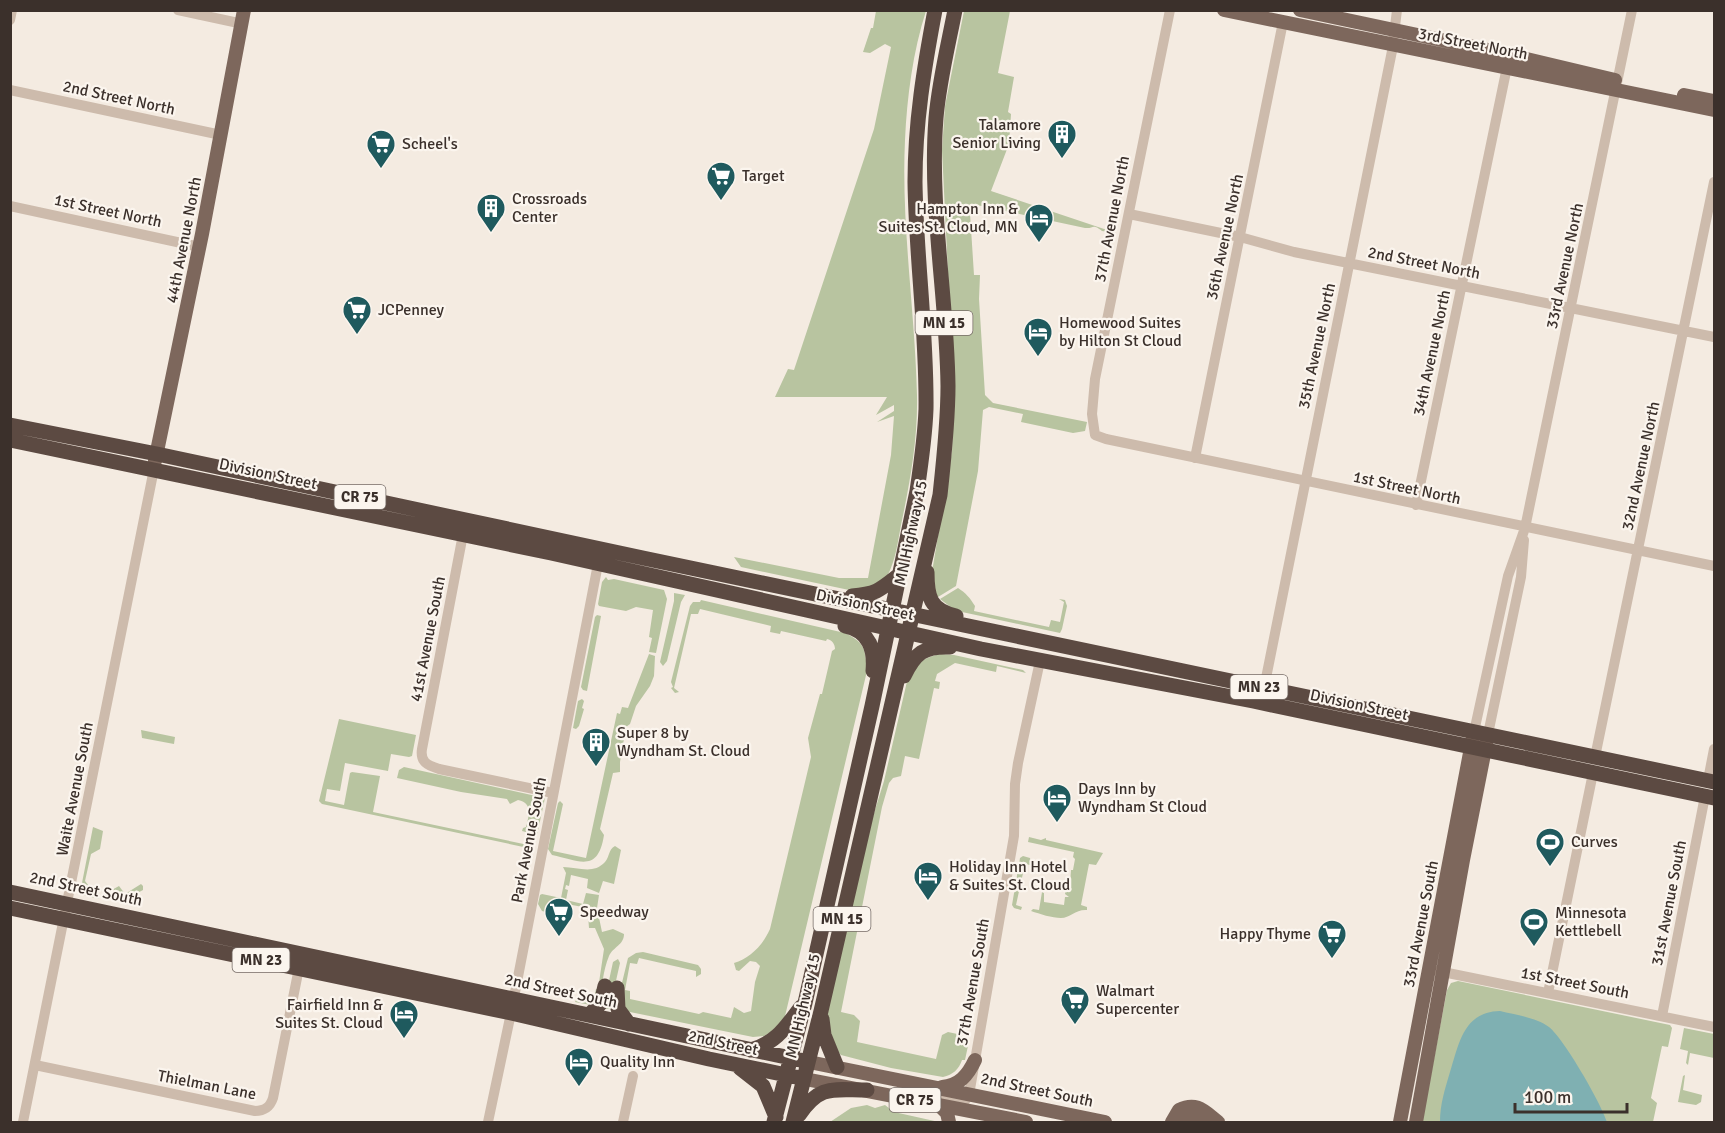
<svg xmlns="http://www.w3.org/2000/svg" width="1725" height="1133" font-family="Signika,sans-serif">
	<rect width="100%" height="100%" fill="#f4ebe1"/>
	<!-- green -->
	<path fill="#b8c4a0" d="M876,11H926C913,51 907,97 905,140C901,225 915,310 917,395C918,439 910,482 901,525C897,546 895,568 881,585L849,590L741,567L734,557L839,578H868L891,455L894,416L877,422L894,411V405L876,415L887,397H775L788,369L794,370L874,129L891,47L885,44L870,53L863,52L871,28H873Z
		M964,11H1010L998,73L1014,77L1008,112L1011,114L1009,144L991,191L1116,233L1102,231C1092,223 1094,229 1085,228L972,204L970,213L974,275H980L979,299L985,395L993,403L1087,422L1085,431L1073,433L1021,422L1023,414L989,407L983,410L978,471L956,586L938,597L933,593L931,578L952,451L954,396L942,150L945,106Z
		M606,577L608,580L614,579L664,590L667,599L656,653L649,652L652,638L649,637L653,610L636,607L626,611L599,606L598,604L602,582Z
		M958,588C966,593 970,598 975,606L974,611L1049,627L1051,620L1060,622L1064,602L1059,599L1065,600L1067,606L1062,629L1060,633L962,612L952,608L940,599Z
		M674,593L685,595L681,602L667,661L663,666L660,662L674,601Z
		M701,600L845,633C866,643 865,650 867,671L786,1012L784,1020L771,1032L764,1036L753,1037L625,1011L620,991L628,958L636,953L643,952L698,965L701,969V974L696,977V971L639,958L637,964L630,963L625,990L630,991V999L699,1014L703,1012L731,1018L734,1007L744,1013L751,1011L755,982L760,966L756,962L750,961L739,971L736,970L734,963C750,958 763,945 770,929L811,757L808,738L820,694H822L832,651L835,649C835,644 832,640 827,639L826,641L781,631L780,634L770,632L771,626L700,609L698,614H691L674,688L679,692L675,693L671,688L673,687L671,682L690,606L693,602H700Z
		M597,615L601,616L587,691L583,690L581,687L595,617Z
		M649,654L655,656L654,676L650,686L636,706L630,724L626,727L620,762V772L613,773L600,829L604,835C598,873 580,861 552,855L548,849L558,803L560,801L563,804L553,851L586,858L617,713L620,714L622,707L628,708Z
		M941,654L954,655L1023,670L1026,673L997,666L996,672L955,663L937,674L935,681L940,682L939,689L934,688L919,759L905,756L901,776L893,778L889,783L882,807L841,1012L854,1015L860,1021L857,1042L936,1059L942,1035L948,1032L962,1035V1038L969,1041L965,1060H962C959,1069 953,1075 943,1077L891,1068L841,1055L837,1051L826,1023L839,952L865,842L884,781L908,677C914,663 928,656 941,654Z
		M582,699L584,701L582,708L584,709L579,726L576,729L573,728L578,701Z
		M339,719L416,735L412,756L409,757L391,754L388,771L345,763L340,791L327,789L325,801L344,805L350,773L352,772L380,776L373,812L533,846V849L322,804L319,801Z
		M141,730L175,737L174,744L142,738Z
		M404,767L545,798L537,835L522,831L523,828L526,827C529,815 533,803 518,800L510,804L507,799L461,792L397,778L399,770Z
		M93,827L103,831L100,849L91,854L85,881L99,899L84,895L81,888Z
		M1029,837L1041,840L1046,838V840L1103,853L1096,865L1089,864L1081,905L1087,907V910C1076,909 1070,918 1061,918C1052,918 1040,914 1031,911L1033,909L1039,910L1042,892L1044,893V902L1064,905L1065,897H1069L1065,894L1067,884H1070L1071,870H1073L1075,859L1073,857L1074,852L1028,842Z
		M615,846L621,850L614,884L603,881L599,893L587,888L588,879L571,875L569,886L566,885L565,889L568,890L566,900L583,904L586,893L599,895L597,908L602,932L613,929L624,934C624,945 613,947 609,956C603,970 602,988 599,1003L596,1006L575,1002L577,998L593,1001L596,989H598L604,949L595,928H589L588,915L584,914L583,907L572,905L570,910L567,911L566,917L542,911L538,904L540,895L542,894L561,898L566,873L563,867C578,867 593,875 605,862C610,856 608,850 615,846Z
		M1023,856L1030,858L1031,863L1030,865L1025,864L1016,905L1022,907L1021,910L1014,908L1012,905L1020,858Z
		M141,884L143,886V890L130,897L112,894L110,891L119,886L125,894Z
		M618,959L620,963L613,994L615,1010L603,1008L613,962Z
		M1458,981L1670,1025L1672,1028L1668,1047L1662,1046L1651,1098L1657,1103L1653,1122H1422L1447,990L1451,983Z
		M1684,1028L1714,1034V1058L1690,1053L1688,1065L1686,1063L1688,1051L1680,1049Z
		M1685,1075L1683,1090L1702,1095L1701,1102L1696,1105L1678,1102L1683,1076Z
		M867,1105L875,1108L885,1105L894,1112L939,1122H830L851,1108Z"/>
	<!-- water -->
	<path fill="#7fb0b2" d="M1500,1011C1515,1015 1536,1017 1549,1027C1564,1039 1601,1103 1607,1122H1440C1440,1104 1445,1089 1450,1072C1459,1044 1463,1012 1500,1011Z"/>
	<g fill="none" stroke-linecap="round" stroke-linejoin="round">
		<!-- minor -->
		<path stroke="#cdbbac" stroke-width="10" d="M178,10L243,24
			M1170,10L1095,379L1092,414L1095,435L1106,439L1714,566
			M10,20L12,10
			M10,90L221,135
			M10,206L200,247
			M1129,214L1240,237L1294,252L1714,337
			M1195,458L1283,22
			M1416,505L1507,67
			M464,529L422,749C420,762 427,765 439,769L553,793
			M1264,688L1392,51L1397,10
			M1474,732L1508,576L1525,528L1632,10
			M1488,734L1521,577L1524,540
			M1595,757L1714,182
			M1708,780L1714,749
			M1438,971L1714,1027
			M1548,993L1593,773
			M1662,1016L1705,796
			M35,1065L255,1111C265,1111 270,1107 273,1098L299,968
			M914,1095L964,1102L969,1095L1014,836L1015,784L1018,763L1040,661
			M23,1122L155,464
			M488,1122L511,1013L598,564
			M623,1122L633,1076"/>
		<!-- major -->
		<path stroke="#7d675c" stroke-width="14" d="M1224,10L1714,110
			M1300,10L1493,51L1615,80
			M1684,95L1714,101
			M155,461L202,234L244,10
			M809,1062L1105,1122
			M805,1079L1026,1122
			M942,1087C959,1086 968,1075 975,1060
			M939,1105L947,1113L949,1122
			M1172,1122L1179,1110C1197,1101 1205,1112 1218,1122
			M1182,1122L1189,1115L1202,1118
			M1400,1122L1473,737
			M1416,1122L1463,860L1487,739"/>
		<!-- highway -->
		<path stroke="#5c4a42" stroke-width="15" d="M10,425L157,454L643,558L1714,782
			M10,440L551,553L981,649L1253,701L1714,798
			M927,572C927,597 930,610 956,616
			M852,596C877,594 880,590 899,575
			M845,626C869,631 875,649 873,671
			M904,676C915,653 924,646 950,647
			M10,892L800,1060
			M10,908L511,1013L709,1059L796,1077
			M617,988L618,1009L629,1024
			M589,1015L601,1003L605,986
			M822,1019L824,1035L837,1067
			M751,1050C777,1042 785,1028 801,1007
			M740,1068L763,1086L776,1117
			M799,1115C820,1084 833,1090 867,1090
			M774,1122L805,1003L872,706L917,491C921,464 925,437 926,409C927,333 916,258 915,182C915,123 924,68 935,10
			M793,1122L821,1011L940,495C944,458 948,422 948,386C947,297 929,207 936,118C939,82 948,46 955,10"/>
	</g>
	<!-- icons -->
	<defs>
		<g id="building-pin" transform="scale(1.5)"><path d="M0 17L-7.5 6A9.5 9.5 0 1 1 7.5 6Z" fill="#1f5a5e" stroke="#fbf5ee"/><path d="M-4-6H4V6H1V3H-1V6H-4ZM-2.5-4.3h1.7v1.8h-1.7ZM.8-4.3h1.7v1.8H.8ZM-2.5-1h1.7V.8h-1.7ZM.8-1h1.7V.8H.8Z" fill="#fff"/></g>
		<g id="supermarket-pin" transform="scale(1.5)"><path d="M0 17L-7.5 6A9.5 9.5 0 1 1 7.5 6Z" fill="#1f5a5e" stroke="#fbf5ee"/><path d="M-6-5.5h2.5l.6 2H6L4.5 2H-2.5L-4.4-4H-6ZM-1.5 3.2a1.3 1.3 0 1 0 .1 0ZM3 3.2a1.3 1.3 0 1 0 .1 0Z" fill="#fff"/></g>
		<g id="hotel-pin" transform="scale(1.5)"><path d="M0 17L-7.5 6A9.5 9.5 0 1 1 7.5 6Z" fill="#1f5a5e" stroke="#fbf5ee"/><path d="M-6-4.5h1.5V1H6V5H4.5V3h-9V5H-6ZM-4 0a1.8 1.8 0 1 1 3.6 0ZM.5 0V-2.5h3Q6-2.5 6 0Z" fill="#fff"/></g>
		<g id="stadium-pin" transform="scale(1.5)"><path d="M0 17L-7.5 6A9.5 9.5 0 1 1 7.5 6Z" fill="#1f5a5e" stroke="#fbf5ee"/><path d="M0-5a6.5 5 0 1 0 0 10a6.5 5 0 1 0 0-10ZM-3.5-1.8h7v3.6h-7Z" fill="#fff"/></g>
	</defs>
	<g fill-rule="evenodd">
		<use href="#building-pin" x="1062" y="134"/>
		<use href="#supermarket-pin" x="381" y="144"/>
		<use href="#supermarket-pin" x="721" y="176"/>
		<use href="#building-pin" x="491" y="208"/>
		<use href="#hotel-pin" x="1039" y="218"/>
		<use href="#supermarket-pin" x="357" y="310"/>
		<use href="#hotel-pin" x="1038" y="332"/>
		<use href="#building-pin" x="596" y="742"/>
		<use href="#hotel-pin" x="1057" y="798"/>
		<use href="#stadium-pin" x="1550" y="842"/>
		<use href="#hotel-pin" x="928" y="876"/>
		<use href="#supermarket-pin" x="559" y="912"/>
		<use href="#stadium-pin" x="1534" y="922"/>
		<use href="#supermarket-pin" x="1332" y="934"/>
		<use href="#supermarket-pin" x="1075" y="1000"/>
		<use href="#hotel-pin" x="404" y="1014"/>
		<use href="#hotel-pin" x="579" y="1062"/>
	</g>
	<g text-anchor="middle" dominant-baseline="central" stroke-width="4.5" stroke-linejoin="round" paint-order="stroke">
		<!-- shield labels -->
		<g fill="#fbf5ee" stroke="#756b66" stroke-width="1.5">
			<rect x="915.5" y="311" width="57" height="24" rx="4.5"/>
			<rect x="334.5" y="485" width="51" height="24" rx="4.5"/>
			<rect x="1230.5" y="675" width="57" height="24" rx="4.5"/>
			<rect x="813.5" y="907" width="57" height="24" rx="4.5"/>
			<rect x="232.5" y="948" width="57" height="24" rx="4.5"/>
			<rect x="889.5" y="1088" width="51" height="24" rx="4.5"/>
		</g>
		<g font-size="15" font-weight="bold" fill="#3b302b">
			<text x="944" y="323">MN 15</text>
			<text x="360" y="497">CR 75</text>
			<text x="1259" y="687">MN 23</text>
			<text x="842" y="919">MN 15</text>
			<text x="261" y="960">MN 23</text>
			<text x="915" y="1100">CR 75</text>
		</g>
		<!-- street labels -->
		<g font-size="16" fill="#3b302b" stroke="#fbf5ee">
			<text transform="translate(1473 44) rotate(11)">3rd Street North</text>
			<text transform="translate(119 98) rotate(12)">2nd Street North</text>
			<text transform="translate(108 211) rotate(12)">1st Street North</text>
			<text transform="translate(1112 219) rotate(-79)">37th Avenue North</text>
			<text transform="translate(1225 237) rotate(-78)">36th Avenue North</text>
			<text transform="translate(184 240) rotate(-79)">44th Avenue North</text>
			<text transform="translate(1424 263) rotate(11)">2nd Street North</text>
			<text transform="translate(1565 266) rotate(-78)">33rd Avenue North</text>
			<text transform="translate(1317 346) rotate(-78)">35th Avenue North</text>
			<text transform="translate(1432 353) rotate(-78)">34th Avenue North</text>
			<text transform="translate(1641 466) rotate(-78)">32nd Avenue North</text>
			<text transform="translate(268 474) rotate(12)">Division Street</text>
			<text transform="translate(1407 488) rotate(12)">1st Street North</text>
			<text transform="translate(911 533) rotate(-78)">MN Highway 15</text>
			<text transform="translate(865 605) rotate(12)">Division Street</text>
			<text transform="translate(428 639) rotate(-79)">41st Avenue South</text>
			<text transform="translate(1359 705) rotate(12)">Division Street</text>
			<text transform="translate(75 789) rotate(-79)">Waite Avenue South</text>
			<text transform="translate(529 840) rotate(-79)">Park Avenue South</text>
			<text transform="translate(86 889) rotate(12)">2nd Street South</text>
			<text transform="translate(1669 903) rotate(-79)">31st Avenue South</text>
			<text transform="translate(1421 924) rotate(-79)">33rd Avenue South</text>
			<text transform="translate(973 982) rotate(-80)">37th Avenue South</text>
			<text transform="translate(1575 983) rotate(11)">1st Street South</text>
			<text transform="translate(561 991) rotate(12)">2nd Street South</text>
			<text transform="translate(803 1006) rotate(-77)">MN Highway 15</text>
			<text transform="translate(723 1043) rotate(12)">2nd Street</text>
			<text transform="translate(207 1085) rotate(11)">Thielman Lane</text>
			<text transform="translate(1037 1090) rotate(12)">2nd Street South</text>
		</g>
		<!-- poi labels -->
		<g font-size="16" fill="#3b302b" stroke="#fbf5ee" text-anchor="start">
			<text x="1041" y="125" text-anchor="end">Talamore<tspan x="1041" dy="18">Senior Living</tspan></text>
			<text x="402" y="144">Scheel's</text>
			<text x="742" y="176">Target</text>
			<text x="512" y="199">Crossroads<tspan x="512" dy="18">Center</tspan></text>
			<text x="1018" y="209" text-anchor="end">Hampton Inn &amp;<tspan x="1018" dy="18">Suites St. Cloud, MN</tspan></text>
			<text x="378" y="310">JCPenney</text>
			<text x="1059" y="323">Homewood Suites<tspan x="1059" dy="18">by Hilton St Cloud</tspan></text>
			<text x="617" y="733">Super 8 by<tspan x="617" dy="18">Wyndham St. Cloud</tspan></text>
			<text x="1078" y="789">Days Inn by<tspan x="1078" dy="18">Wyndham St Cloud</tspan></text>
			<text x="1571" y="842">Curves</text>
			<text x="949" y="867">Holiday Inn Hotel<tspan x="949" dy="18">&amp; Suites St. Cloud</tspan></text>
			<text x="580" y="912">Speedway</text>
			<text x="1555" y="913">Minnesota<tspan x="1555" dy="18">Kettlebell</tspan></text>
			<text x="1311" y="934" text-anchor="end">Happy Thyme</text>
			<text x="1096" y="991">Walmart<tspan x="1096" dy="18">Supercenter</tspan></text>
			<text x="383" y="1005" text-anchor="end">Fairfield Inn &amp;<tspan x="383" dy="18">Suites St. Cloud</tspan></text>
			<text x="600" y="1062">Quality Inn</text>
		</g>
	</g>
	<!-- border -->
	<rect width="1725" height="1133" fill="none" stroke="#3b302b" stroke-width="24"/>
	<!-- scale -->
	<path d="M1515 1103v9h112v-9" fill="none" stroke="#3b302b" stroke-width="3"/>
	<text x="1524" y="1103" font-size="18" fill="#3b302b" stroke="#fbf5ee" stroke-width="4.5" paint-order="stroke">100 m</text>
</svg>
